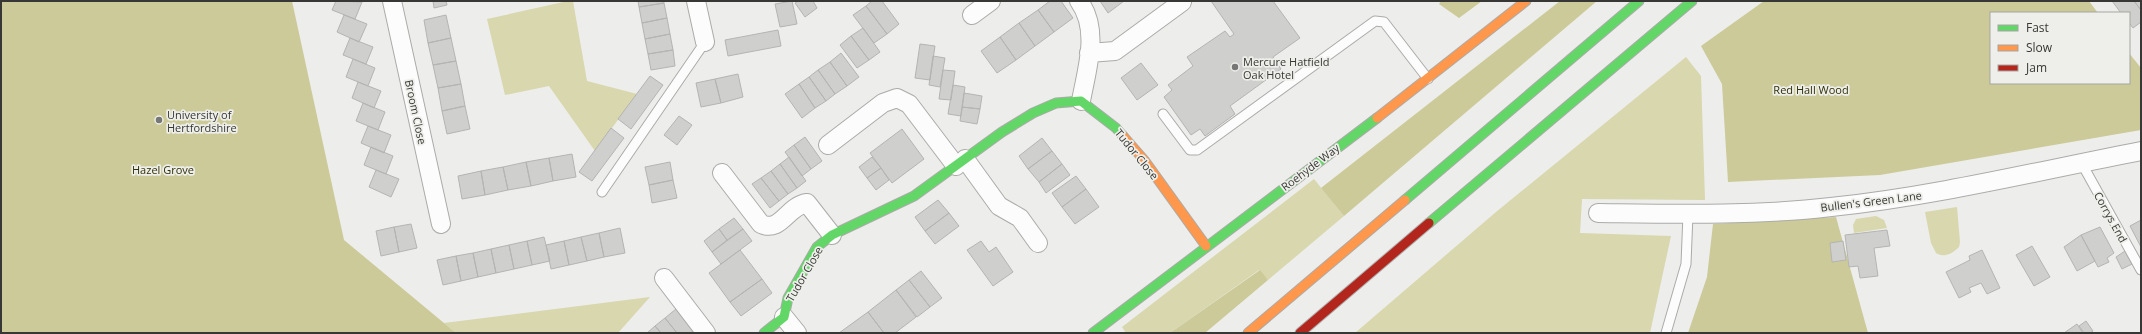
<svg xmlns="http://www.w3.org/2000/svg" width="2142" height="334" font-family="'Open Sans',sans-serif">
	<rect width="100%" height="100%" fill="#ededeb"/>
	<!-- green -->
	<path fill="#d8d7ad" d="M568,1H573L587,81L637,94L595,151L549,86L505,95L487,19Z
		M1686,57L1701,76L1705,200L1582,199L1580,233L1671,236L1650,333H1355L1496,212Z
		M1314,179L1344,216L1268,280L1259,270L1170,333H1126L1122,327Z
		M1957,207L1960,242L1959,247C1952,254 1944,258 1936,253L1931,243L1925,212Z
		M1876,216L1884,220L1887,228L1854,233L1853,225L1856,219Z
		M650,297L618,333H456L444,323Z"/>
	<!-- forest -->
	<path fill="#cbca98" d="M1,1H292L344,240L456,333H1Z
		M1441,1H1482L1459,18L1439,4Z
		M1560,1H1597L1344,216L1321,188Z
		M1764,1H2089L2098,13H1991V83H2129V53L2141,68V130L1880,175L1728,182L1722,84L1701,46Z
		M1836,217L1868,333H1688L1707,277L1713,224Z
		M1260,270L1268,280L1205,333H1170Z"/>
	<!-- building -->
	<path fill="#cfcfcd" stroke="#b4b4b2" d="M336,1L362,2L355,19L332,10Z
		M433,1H446L447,5L434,8Z
		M638,1H664V3L639,7Z
		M792,1L797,24L780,27L775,4Z
		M798,1H813L817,8L805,17L795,3Z
		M872,1H882L899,24L887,34L866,6Z
		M1050,1H1061L1073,18L1054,32L1038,10Z
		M1100,1H1124L1108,13Z
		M1211,1H1273L1300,38L1273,57L1281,69L1230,106L1235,114L1205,136L1200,129L1191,135L1164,97L1172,90L1168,85L1193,66L1187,57L1225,31L1230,37L1234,34Z
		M2112,1H2134L2141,10V22L2133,28L2129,23V13H2121Z
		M2134,1H2141V10Z
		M664,3L667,18L642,23L639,7Z
		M866,6L887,34L874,43L853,15Z
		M1038,10L1054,32L1035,46L1019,23Z
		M344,15L367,24L359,42L337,32Z
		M446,15L451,38L428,43L424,20Z
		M667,18L670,34L645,39L642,23Z
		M1019,23L1035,46L1016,60L1000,37Z
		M863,28L880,52L869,60L851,36Z
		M778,30L781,46L728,56L725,40Z
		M670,34L673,50L648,54L645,39Z
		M851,36L869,60L857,68L840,45Z
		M1000,37L1016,60L997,73L981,51Z
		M350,38L373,47L366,64L343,55Z
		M451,38L456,61L433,65L428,43Z
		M920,44L935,46L930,80L915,78Z
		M673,50L675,66L651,70L648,54Z
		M841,53L859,77L847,86L830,62Z
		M933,56L945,58L940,87L929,85Z
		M353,59L375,68L368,86L346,77Z
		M456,61L461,84L438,88L433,65Z
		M830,62L847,86L835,94L818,70Z
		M1141,63L1158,85L1137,100L1121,78Z
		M818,70L835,94L826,101L809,77Z
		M943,70L955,71L951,100L939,99Z
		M738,74L743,97L721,103L715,79Z
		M650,76L663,85L631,129L618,119Z
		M809,77L826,101L815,108L799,84Z
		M715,79L721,103L701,107L696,83Z
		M358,82L381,91L374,108L352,98Z
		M461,84L465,106L442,111L438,88Z
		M799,84L815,108L802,118L785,94Z
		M953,85L965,87L961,116L948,114Z
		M964,93L982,96L980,109L962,107Z
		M363,103L385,112L378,130L356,121Z
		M465,106L470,129L447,134L442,111Z
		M962,107L980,109L977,124L960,121Z
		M679,116L692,125L677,145L664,135Z
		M368,126L391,135L384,153L361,143Z
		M611,128L624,138L592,181L579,172Z
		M902,129L924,159L892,183L870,153Z
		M805,137L822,161L811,169L794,145Z
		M1042,138L1052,151L1028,169L1019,156Z
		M794,145L811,169L802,176L785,152Z
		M371,147L393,156L386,174L364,165Z
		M1052,151L1062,164L1039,182L1028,169Z
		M572,154L576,177L553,181L549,158Z
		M789,157L806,181L797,188L780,164Z
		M872,157L881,168L867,178L859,167Z
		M549,158L553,181L531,186L526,162Z
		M526,162L531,186L508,190L503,167Z
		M670,162L673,180L649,185L645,167Z
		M780,164L797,188L788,194L771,171Z
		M1062,164L1070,175L1046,193L1039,182Z
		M503,167L508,190L485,195L481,171Z
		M881,168L889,180L876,190L867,178Z
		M376,170L399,179L391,197L369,187Z
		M481,171L485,195L462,199L458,176Z
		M771,171L788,194L779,201L761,178Z
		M1076,176L1086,189L1062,207L1052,193Z
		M761,178L779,201L770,208L752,184Z
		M673,180L677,198L652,203L649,185Z
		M1086,189L1099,207L1075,224L1062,207Z
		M938,200L949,213L925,231L915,217Z
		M949,213L959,226L935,244L925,231Z
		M734,218L743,229L727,240L719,229Z
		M2141,220V247L2130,226Z
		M411,224L417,248L399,252L394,227Z
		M394,227L399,252L381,256L376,231Z
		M2100,227L2114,253L2107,258L2109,262L2098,267L2081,235Z
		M620,228L625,253L604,257L599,233Z
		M719,229L727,240L712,252L704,241Z
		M743,229L752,241L721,264L712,252Z
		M1887,230L1890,246L1874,248L1878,276L1860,278L1858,266L1849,267L1845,235Z
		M599,233L604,257L587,261L581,237Z
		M2081,235L2095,261L2077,271L2064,247Z
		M544,237L550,261L532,265L527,241Z
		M581,237L587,261L569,265L564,241Z
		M527,241L532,265L514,269L509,245Z
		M564,241L569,265L551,269L546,245Z
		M981,241L989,252L996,247L1013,272L993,286L967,250Z
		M1843,241L1846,260L1832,262L1830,243Z
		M509,245L514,269L496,273L491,249Z
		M2032,246L2050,277L2034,286L2016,255Z
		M491,249L496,273L478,277L473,253Z
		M740,250L762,279L730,302L709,273Z
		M1982,250L2000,288L1987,294L1981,283L1969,288L1971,292L1959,298L1946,272L1970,260L1969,256Z
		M2125,251L2132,264L2122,269L2116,257Z
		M473,253L478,277L461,281L456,256Z
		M456,256L461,281L443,285L437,260Z
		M921,271L942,298L930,307L909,280Z
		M762,279L772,293L741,316L730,302Z
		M909,280L930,307L917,317L896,290Z
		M896,290L916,317L895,333H884L868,312Z
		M676,309L695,333H677L665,318Z
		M868,312L884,333H839Z
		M665,318L677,333H661L655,326Z
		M2086,321L2093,331L2090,333H2084L2079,326Z
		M2077,324L2083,333H2064Z
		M655,326L661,333H647Z"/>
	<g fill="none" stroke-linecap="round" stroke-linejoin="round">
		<!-- lane casing -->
		<g stroke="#ababa9" stroke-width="11">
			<path id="lane" d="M1163,114L1190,150H1197L1375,21L1384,22L1428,79
				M2082,164L2141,270
				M602,192L705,42
				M1666,333L1686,264L1688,214"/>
		</g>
		<!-- street casing -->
		<g stroke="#ababa9" stroke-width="20">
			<path id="street" d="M392,1L441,224
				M696,1L705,42
				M1079,1C1100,30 1087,68 1081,101
				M972,15L991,1
				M1089,53L1115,51L1182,2
				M828,145L883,103L897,98L909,104L956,166
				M965,159L999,206L1020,218L1038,243
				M722,173L761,224C781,233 787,206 807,203L832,235
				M1598,213C1675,214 1754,216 1831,207C1936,196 2038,171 2141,151
				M664,278L706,333
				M784,317L797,333"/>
		</g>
		<!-- fast casing -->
		<g stroke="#ababa9" stroke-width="11">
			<path id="fast" d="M1405,200L1639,1
				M1429,223L1692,1
				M764,333L784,317L788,298L817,247L832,235L914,196L1002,132L1033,113L1056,103L1081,101L1116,128L1123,136
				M1093,333L1377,118"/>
		</g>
		<!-- slow casing -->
		<g stroke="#ababa9" stroke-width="11">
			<path id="slow" d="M1377,118L1526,1
				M1123,136L1144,160L1206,246
				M1248,333L1405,200"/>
		</g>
		<!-- jam casing -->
		<g stroke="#ababa9" stroke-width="11">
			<path id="jam" d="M1300,333L1429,223"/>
		</g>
		<!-- lane -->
		<use href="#lane" stroke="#fcfcfc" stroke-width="9"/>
		<!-- street -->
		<use href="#street" stroke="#fcfcfc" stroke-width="18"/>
		<!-- fast -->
		<use href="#fast" stroke="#63d668" stroke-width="9"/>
		<!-- slow -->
		<use href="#slow" stroke="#ff974d" stroke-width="9"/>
		<!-- jam -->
		<use href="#jam" stroke="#b3261e" stroke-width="9"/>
	</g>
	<!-- markers -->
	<g fill="#777775" stroke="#eeeeea" stroke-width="1.5">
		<circle cx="1235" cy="67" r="4"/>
		<circle cx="159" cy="120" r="4"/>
	</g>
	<g text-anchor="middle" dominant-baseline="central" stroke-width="3.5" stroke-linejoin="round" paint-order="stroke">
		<!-- poi labels -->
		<g font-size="11" fill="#373735" stroke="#eeeeea" text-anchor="start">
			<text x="1243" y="61">Mercure Hatfield<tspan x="1243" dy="13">Oak Hotel</tspan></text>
			<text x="167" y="114">University of<tspan x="167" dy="13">Hertfordshire</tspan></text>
		</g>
		<!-- park labels -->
		<g font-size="11" fill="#302f07" stroke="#eeeeea">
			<text x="1811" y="89">Red Hall Wood</text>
			<text x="163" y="169">Hazel Grove</text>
		</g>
		<!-- street labels -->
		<g font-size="11" fill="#373735" stroke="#eeeeea">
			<text transform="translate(416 112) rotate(78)">Broom Close</text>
			<text transform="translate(1137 154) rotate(51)">Tudor Close</text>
			<text transform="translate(1310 167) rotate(-37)">Roehyde Way</text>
			<text transform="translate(1871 201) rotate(-7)">Bullen's Green Lane</text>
			<text transform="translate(2111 217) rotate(61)">Corrys End</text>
			<text transform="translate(804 274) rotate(-60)">Tudor Close</text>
		</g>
	</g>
	<!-- border -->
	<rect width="2142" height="334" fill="none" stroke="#373735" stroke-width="4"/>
	<!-- legend -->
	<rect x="1990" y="12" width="140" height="72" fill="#eeeeea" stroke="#a5a5a2"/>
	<rect x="1998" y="25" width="20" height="6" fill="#63d668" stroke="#a5a5a2"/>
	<text x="2026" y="32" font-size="12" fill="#373735">Fast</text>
	<rect x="1998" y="45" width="20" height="6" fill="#ff974d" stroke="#a5a5a2"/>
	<text x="2026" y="52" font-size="12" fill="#373735">Slow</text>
	<rect x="1998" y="65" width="20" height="6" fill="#b3261e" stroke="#a5a5a2"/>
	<text x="2026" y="72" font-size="12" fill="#373735">Jam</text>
</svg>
